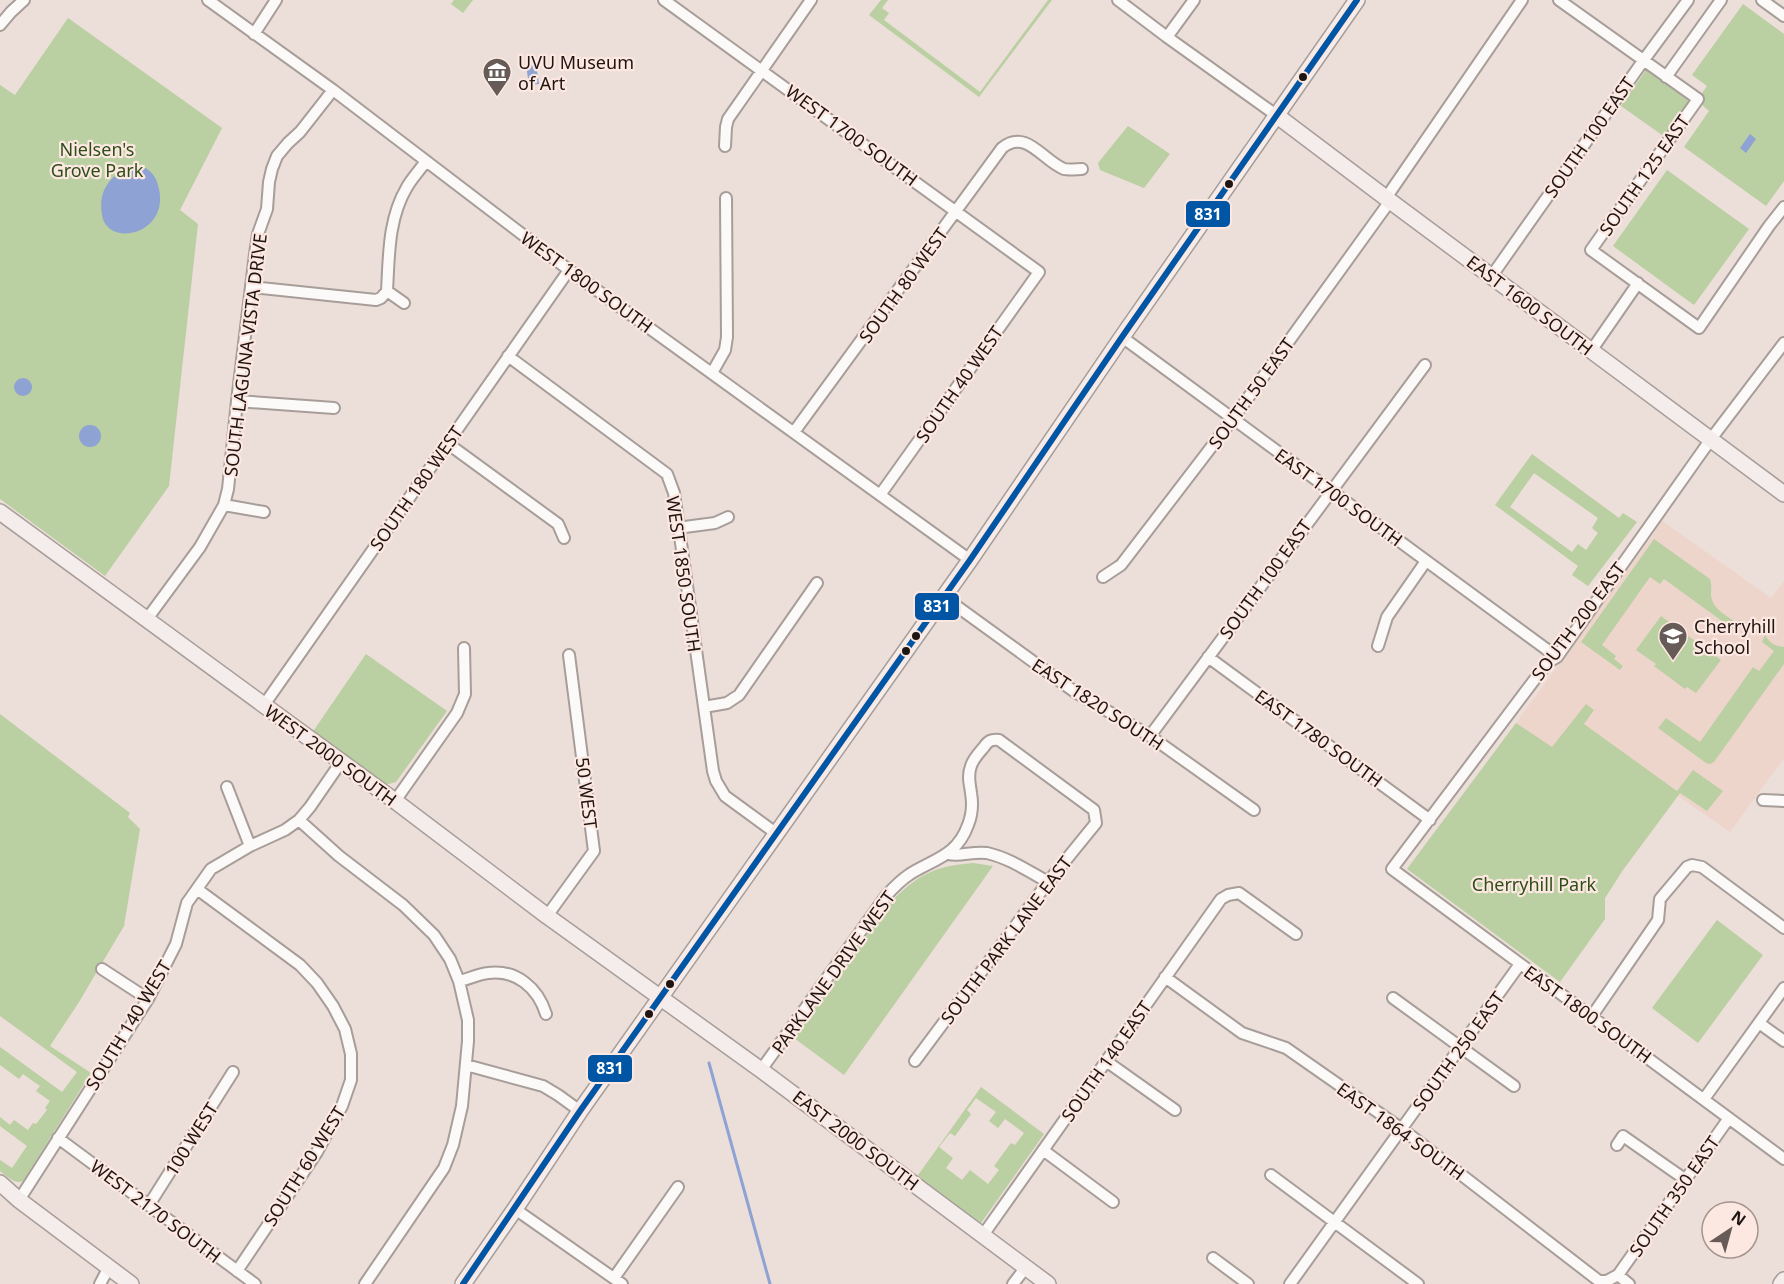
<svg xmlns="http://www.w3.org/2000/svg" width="1784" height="1284" font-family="'Noto Sans',sans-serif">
	<rect width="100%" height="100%" fill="#ecded8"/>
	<!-- built -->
	<path fill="#eed5cb" d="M1661,520L1771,598L1784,581V758L1730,832L1678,796L1623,870L1483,768L1654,534Z"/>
	<!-- green -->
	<path fill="#bacfa2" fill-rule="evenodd" d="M454,0H473L463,13L451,4Z
		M881,0H888L882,8L889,13L884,20L980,92L1048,0H1052L979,97L869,15Z
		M1743,4L1784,34V181L1766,206L1684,147L1709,111L1701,104L1700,96L1707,86L1692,75Z
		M68,18L222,128L180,210L198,224L169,486L105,576L0,499V85L15,95Z
		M1646,70L1689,101L1665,137L1621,106Z
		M1128,126L1170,154L1144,188L1100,170L1098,163Z
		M1667,170L1749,229L1694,305L1613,246Z
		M1532,454L1619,518L1623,513L1637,522L1588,586L1572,575L1578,566L1495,505ZM1534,473L1598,518L1592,528L1598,533L1586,550L1578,544L1572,552L1510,507Z
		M1654,539L1710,579C1712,585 1711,588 1711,595C1712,608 1724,614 1734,621L1742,620L1759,631L1753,634L1737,624L1733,629L1664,579L1660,584L1650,577L1602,645L1616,656L1614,659L1623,666L1620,670L1581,642Z
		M1661,616L1721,660L1696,693L1687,687L1685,689L1654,666L1656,664L1636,650Z
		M1765,635C1770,643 1774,646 1784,647V664L1714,762L1710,764L1706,763L1658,728L1666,718L1700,742L1753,667L1759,671L1774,651L1762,642Z
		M366,654L447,711L396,782L385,785L312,733Z
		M1586,704L1594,710L1584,724L1677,791L1693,770L1723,791L1707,811L1680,793L1623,870L1605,898V919L1560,982L1407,869L1516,723L1552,747Z
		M0,714L130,813L128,817L140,829L124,926L79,1002L50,1046L91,1073L23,1181C15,1185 7,1176 0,1171V1160L12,1168L27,1146L0,1126V1117L10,1125L14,1120L28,1130L33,1123L36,1124L47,1110L45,1108L50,1101L36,1091L40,1086L23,1074L19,1079L0,1065V1047L62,1092L77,1072L0,1016Z
		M973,863L993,866L844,1075L794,1038L890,903C917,875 934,866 973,863Z
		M1717,920L1763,955L1698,1043L1652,1008Z
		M981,1087L1044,1134L981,1223L916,1178ZM976,1098L996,1112L989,1121L998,1128L1005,1119L1024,1133L1015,1145L1011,1143L994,1166L999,1170L988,1184L970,1170L962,1180L946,1168L953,1158L939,1147L950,1133L955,1136L971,1114L967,1110Z"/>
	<!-- water -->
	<path fill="#8ea2d4" d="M536,64L539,84L529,85L526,65Z
		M1750,134L1756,139L1746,153L1740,148Z
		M144,167C153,172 157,179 159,189C169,235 107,248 102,215C97,187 115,167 144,167Z
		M14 387a9 9 0 1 1 18 0a9 9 0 1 1-18 0Z
		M79 436a11 11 0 1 1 22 0a11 11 0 1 1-22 0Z"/>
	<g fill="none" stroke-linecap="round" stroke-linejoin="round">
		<!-- stream -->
		<path stroke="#8ea2d4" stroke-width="3" d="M709,1063L770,1284"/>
		<!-- street casing -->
		<g stroke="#a79d99" stroke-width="14">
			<path id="street" d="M208,0L333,90L569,270L970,560
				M664,0L1039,272L880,495
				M1118,0L1167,37L1276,115
				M1559,0L1698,99L1591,250L1699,328L1769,226L1784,207
				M1762,0L1784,16
				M0,25L11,12L24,0
				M254,34L276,0
				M1167,37L1194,0
				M1666,77L1721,0
				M725,146L726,127L728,119L811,0
				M1386,198L1522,0
				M1491,277L1643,61L1688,0
				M252,287L376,300L381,298L387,291L404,303
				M387,291C389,256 388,219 407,187C412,178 420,170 426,161
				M1122,337L1557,657
				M1784,343L1711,439L1557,657L1547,663L1392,869L1784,1159
				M1591,351L1638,283
				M508,356L667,474L674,493L713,771L716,781L725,796L777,834
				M712,373L725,350L727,337L726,198
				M237,401L334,408
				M794,432L1002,148C1026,128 1043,161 1064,169C1069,170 1077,169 1082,169
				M447,443L558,524L564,538
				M224,505L264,512
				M677,528L715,523L728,517
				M1103,577L1121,565L1232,420L1390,201
				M944,597L1075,692L1150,736L1254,810
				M147,619L200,547L224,505L228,489L237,401L255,254L258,234L267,209L269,182L272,169L277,156L288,143L300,132L333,90
				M1378,646L1387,617L1426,561
				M1208,657L1430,820
				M264,705L569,270
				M704,707L727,703L739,695L817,583
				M1150,736L1425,365
				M227,787L250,846
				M1763,800L1784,801
				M395,801L457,713L465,694L464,648
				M299,820L339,856L403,905L434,935L450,959L459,981L468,1020V1041L462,1106L453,1145L444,1168L365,1284
				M949,854C958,857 974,851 987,853C1009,858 1028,871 1048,882
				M197,889L300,965L317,983L333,1006L345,1029L351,1054V1080L342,1106L317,1152L237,1271
				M547,916L594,851L569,655
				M102,969L148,999
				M1165,977L1242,1033L1286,1048L1402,1129L1599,1281H1607L1618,1275L1729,1118
				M459,981C469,979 478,974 488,973C516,969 538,988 546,1014
				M1393,998L1514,1086
				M1592,1016L1658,920L1660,899L1687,867L1692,865L1702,867L1784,928
				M1759,1023L1784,1041
				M1106,1061L1175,1110
				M466,1065L543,1086L558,1095L580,1111
				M761,1070L886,896C893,888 901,880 910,874C934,859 957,856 968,825C972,815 973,804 971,793C970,784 967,776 971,766C973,759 979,753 984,747C988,741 991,739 999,740L1094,810L1096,823L1048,882L915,1061
				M1704,1099L1784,988
				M58,1138L255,1284
				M1617,1145L1623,1136L1686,1180
				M1043,1150L1113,1202
				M1271,1175L1418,1284
				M19,1200L148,999L176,944L187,903L211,869L250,846L285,830L299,820L310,807L341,762
				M149,1205L233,1072
				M515,1209L622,1284
				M983,1235L1221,899L1228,895L1239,893L1296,934
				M1213,1258L1248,1284
				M1618,1275L1629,1284
				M614,1278L678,1187
				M100,1284L109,1267
				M1013,1284L1026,1267
				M1290,1284L1520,964"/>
		</g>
		<!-- secondary casing -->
		<g stroke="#a79d99" stroke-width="18">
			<path id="secondary" d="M1276,115L1386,198L1784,494
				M0,512L395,801L547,916L761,1070L1048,1284
				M0,1183L19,1200L131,1284
				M463,1284L515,1209L580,1111L970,560L1122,337L1357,0
				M1781,1284L1784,1280"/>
		</g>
		<!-- street -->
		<use href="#street" stroke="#fcfaf9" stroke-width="10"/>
		<!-- secondary -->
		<use href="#secondary" stroke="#f4edec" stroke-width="15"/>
		<!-- bus-1 casing -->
		<g stroke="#fde8e1" stroke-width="10">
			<path id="bus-1" d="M463,1284L580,1111L970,560L1122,337L1357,0"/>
		</g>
		<!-- bus-1 -->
		<use href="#bus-1" stroke="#0055a4" stroke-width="6"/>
	</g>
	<!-- icons -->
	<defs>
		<g id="museum-pin" transform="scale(1.5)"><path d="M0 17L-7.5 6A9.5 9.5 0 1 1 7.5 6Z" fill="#665b57" stroke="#fde8e1"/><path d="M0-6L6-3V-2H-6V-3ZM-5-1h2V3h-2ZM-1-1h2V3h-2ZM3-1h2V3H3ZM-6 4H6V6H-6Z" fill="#fff"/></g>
		<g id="school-pin" transform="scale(1.5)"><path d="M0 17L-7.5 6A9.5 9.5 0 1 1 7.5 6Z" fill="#665b57" stroke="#fde8e1"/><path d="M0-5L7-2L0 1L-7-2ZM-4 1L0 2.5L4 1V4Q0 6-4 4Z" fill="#fff"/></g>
	</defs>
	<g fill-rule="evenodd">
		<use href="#museum-pin" x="497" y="72"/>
		<use href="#school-pin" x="1673" y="636"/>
	</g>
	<!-- markers -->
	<g fill="#1e1512" stroke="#fde8e1" stroke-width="2">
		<circle cx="1303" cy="77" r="5"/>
		<circle cx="1229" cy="184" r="5"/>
		<circle cx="916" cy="636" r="5"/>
		<circle cx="906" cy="651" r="5"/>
		<circle cx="670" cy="984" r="5"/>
		<circle cx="649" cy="1014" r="5"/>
	</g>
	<g text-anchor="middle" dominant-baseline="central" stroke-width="4.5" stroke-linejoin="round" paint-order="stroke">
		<!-- poi labels -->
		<g font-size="18" fill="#1e1512" stroke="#fde8e1" text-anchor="start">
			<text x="518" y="62">UVU Museum<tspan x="518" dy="21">of Art</tspan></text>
			<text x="1694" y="626">Cherryhill<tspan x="1694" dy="21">School</tspan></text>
		</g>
		<!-- street labels -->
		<g font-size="18" fill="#1e1512" stroke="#fde8e1">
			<text transform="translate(852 135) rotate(36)">WEST 1700 SOUTH</text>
			<text transform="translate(1589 137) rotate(-55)">SOUTH 100 EAST</text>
			<text transform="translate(1644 175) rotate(-55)">SOUTH 125 EAST</text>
			<text transform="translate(587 282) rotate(36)">WEST 1800 SOUTH</text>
			<text transform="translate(903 285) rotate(-54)">SOUTH 80 WEST</text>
			<text transform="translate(1530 305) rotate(37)">EAST 1600 SOUTH</text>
			<text transform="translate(245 355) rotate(-83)">SOUTH LAGUNA VISTA DRIVE</text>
			<text transform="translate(959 384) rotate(-55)">SOUTH 40 WEST</text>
			<text transform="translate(1251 393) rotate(-54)">SOUTH 50 EAST</text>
			<text transform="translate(416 488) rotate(-55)">SOUTH 180 WEST</text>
			<text transform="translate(1339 497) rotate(36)">EAST 1700 SOUTH</text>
			<text transform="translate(684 574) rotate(82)">WEST 1850 SOUTH</text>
			<text transform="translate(1265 579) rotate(-54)">SOUTH 100 EAST</text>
			<text transform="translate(1578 621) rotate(-53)">SOUTH 200 EAST</text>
			<text transform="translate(1098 704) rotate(33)">EAST 1820 SOUTH</text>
			<text transform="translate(1319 738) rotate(36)">EAST 1780 SOUTH</text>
			<text transform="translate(331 755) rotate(36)">WEST 2000 SOUTH</text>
			<text transform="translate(587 793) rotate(83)">50 WEST</text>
			<text transform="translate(1006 940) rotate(-53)">SOUTH PARK LANE EAST</text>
			<text transform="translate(833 972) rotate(-54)">PARKLANE DRIVE WEST</text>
			<text transform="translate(1588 1014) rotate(36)">EAST 1800 SOUTH</text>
			<text transform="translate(128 1025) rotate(-59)">SOUTH 140 WEST</text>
			<text transform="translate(1458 1051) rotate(-54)">SOUTH 250 EAST</text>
			<text transform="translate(1106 1061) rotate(-55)">SOUTH 140 EAST</text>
			<text transform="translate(1401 1131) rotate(36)">EAST 1864 SOUTH</text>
			<text transform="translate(191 1139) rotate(-58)">100 WEST</text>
			<text transform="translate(856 1140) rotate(37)">EAST 2000 SOUTH</text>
			<text transform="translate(304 1166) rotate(-58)">SOUTH 60 WEST</text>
			<text transform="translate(1674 1196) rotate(-55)">SOUTH 350 EAST</text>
			<text transform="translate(156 1211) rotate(37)">WEST 2170 SOUTH</text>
		</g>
		<!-- park labels -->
		<g font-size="18" fill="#2d4e18" stroke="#fde8e1">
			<text x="97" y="149">Nielsen's<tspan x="97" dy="21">Grove Park</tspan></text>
			<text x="1534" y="884">Cherryhill Park</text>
		</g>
	</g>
	<g stroke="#fde8e1" stroke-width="2">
		<rect x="1185" y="200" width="46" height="28" rx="6" fill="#0055a4"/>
		<rect x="914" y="592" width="46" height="29" rx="6" fill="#0055a4"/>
		<rect x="587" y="1054" width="46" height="29" rx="6" fill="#0055a4"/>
	</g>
	<g font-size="16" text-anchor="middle" font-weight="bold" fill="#fff">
		<text x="1208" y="220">831</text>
		<text x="937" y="612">831</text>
		<text x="610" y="1074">831</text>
	</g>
	<!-- north arrow -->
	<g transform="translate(1730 1230) rotate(36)"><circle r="28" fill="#fde8e1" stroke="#a4948e" stroke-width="1.5"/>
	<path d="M0-4.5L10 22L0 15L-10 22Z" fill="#665b57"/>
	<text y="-9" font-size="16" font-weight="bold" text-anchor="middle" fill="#1e1512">N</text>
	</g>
</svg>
